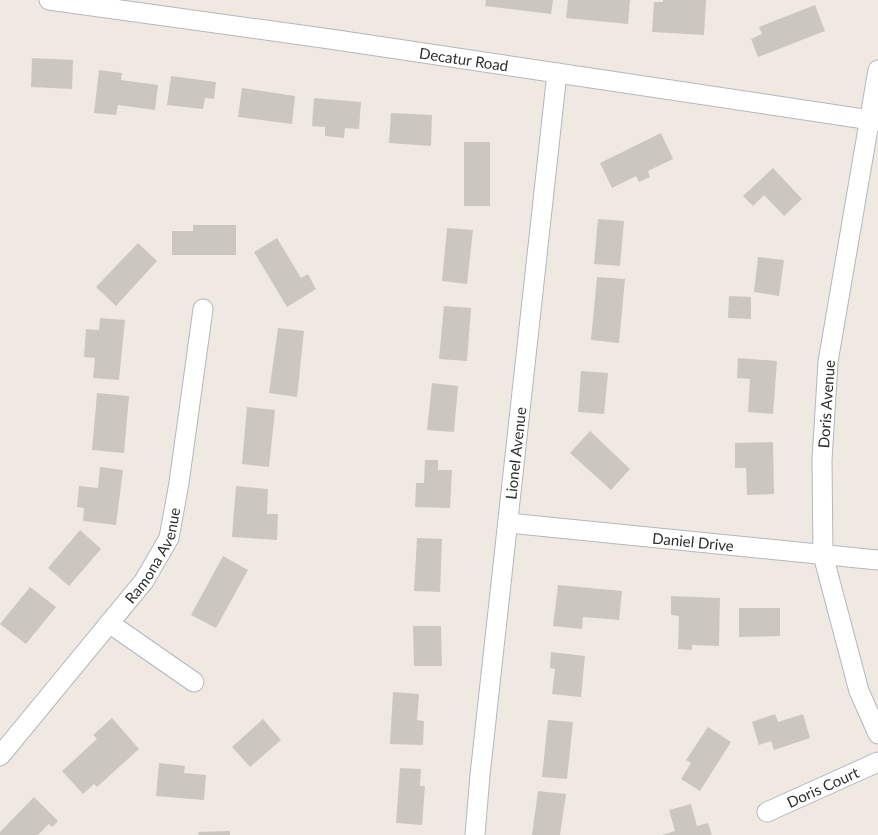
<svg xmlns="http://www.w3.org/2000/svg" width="878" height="835" font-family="Lato,sans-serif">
	<rect width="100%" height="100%" fill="#efe9e1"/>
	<!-- building -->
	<path fill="#cbc7bf" d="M486,0H553L551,14L485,6Z
		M568,0H630L628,24L566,18Z
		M663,0H706L704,35L652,32L654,2H663Z
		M815,5L825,31L758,57L751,39L762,34L759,27Z
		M32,58L73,60L72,89L31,87Z
		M99,70L122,73L121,80L158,85L155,110L118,105L116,115L94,113Z
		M171,76L216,82L214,99L205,98L203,109L167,105Z
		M242,88L295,96L292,124L238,117Z
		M314,98L361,102L359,129L345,128L344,138L325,136V127L312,126Z
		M391,113L432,115L431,146L389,143Z
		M661,133L673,159L648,171L650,177L639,182L636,176L612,188L600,163Z
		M464,142H490V206H464Z
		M773,168L802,199L784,216L764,195L753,206L743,196Z
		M598,219L624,221L620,266L594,264Z
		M193,225H236V255H172V231H193Z
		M447,228L473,230L467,284L442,281Z
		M277,238L301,278L308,274L316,289L287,307L254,252Z
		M138,243L157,261L116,306L96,287Z
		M758,257L784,260L779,296L754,292Z
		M597,277L625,279L619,343L591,340Z
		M729,296L751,297V319L728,318Z
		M444,306L471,308L467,361L439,359Z
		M100,318L125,320L119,380L93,378L95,358L84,357L86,329L99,330Z
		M278,328L304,331L297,397L269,393Z
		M738,358L777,361L773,414L748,412L750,379L737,378Z
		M581,371L608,373L604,414L578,412Z
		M432,383L458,386L454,432L427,430Z
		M97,393L129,396L124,453L92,450Z
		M247,407L275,410L269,467L242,464Z
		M590,431L630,469L611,490L570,453Z
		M773,442L774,494L747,495L746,468H735V443Z
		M425,460H438V470H452L450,508L415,507L416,483H424Z
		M100,467L123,470L116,525L83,521L84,508L77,507L79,486L98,488Z
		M236,486L268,489L267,514H278L277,540L232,537Z
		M80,530L101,549L69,586L48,568Z
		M417,538L442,539L440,592L414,591Z
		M223,556L248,570L216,628L191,615Z
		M558,585L622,591L619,620L583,617L582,629L553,626Z
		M30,587L56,607L26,644L0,624Z
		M671,596L720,598L719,646L692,645V650L678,649L679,616L671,615Z
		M739,608H780V636L739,637Z
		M413,626H441L442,666H414Z
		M551,652L585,656L581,697L552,694L555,669L550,668Z
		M393,692L419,694L417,720L424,721L423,745L390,744Z
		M775,714L778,722L803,714L810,738L774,750L771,741L759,745L752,722Z
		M112,718L139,749L97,787L94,784L83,794L62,771L97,739L93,735Z
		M263,719L281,740L250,767L232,747Z
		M548,720L573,722L567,779L542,777Z
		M708,727L731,742L700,791L681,779L691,763L686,760Z
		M159,763L185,766L184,773L206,775L204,800L156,796Z
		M400,768L421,769L420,786H425L422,825L396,823Z
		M538,791L566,794L560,835H532Z
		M34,797L58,821L52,827L49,824L38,835H0V832Z
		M691,804L697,826L708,823L712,835H662L675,831L669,810Z
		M230,831V835H199L198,832Z"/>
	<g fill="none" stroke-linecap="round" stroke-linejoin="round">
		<!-- minor casing -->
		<g stroke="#b4b7c1" stroke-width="21">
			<g id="minor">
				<path id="s1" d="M49,0L330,39L878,121"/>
				<path d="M878,70L828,362L822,460L823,555L859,691L878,734"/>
				<path id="s2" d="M508,523L878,560"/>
				<path d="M109,623L194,682"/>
				<path id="s3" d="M0,756L144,581L169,538L179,483L203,309"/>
				<path id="s4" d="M767,812L878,762"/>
				<path id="s5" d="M475,835L480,775L557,73"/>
			</g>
		</g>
		<!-- minor -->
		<use href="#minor" stroke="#fff" stroke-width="19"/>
	</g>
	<g text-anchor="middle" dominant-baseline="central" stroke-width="4" stroke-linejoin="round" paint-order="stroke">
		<!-- street labels -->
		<g font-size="15" fill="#2e2e2e" stroke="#fff">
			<text stroke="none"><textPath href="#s1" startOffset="419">Decatur Road</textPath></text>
			<text transform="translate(826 404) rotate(-86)">Doris Avenue</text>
			<text stroke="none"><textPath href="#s5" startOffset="384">Lionel Avenue</textPath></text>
			<text stroke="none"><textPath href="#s2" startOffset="186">Daniel Drive</textPath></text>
			<text stroke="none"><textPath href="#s3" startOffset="254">Ramona Avenue</textPath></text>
			<text stroke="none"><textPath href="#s4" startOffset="61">Doris Court</textPath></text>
		</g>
	</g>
</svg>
